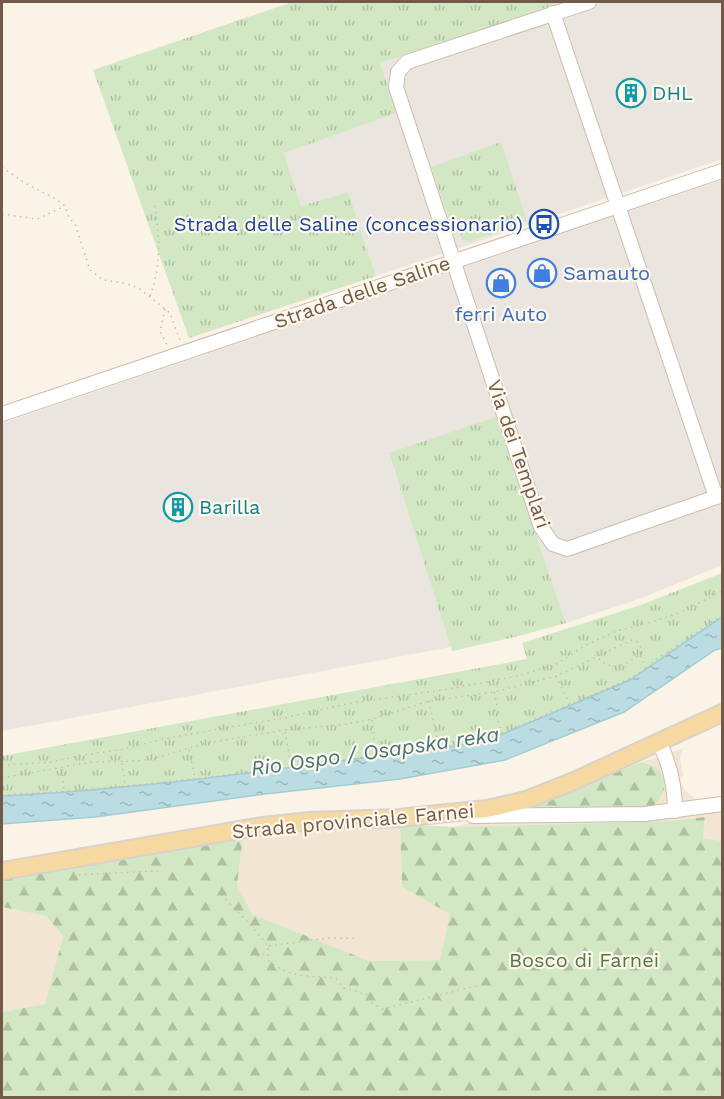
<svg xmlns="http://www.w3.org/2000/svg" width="724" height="1099" font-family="'Work Sans',sans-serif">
	<defs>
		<pattern id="grass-tufts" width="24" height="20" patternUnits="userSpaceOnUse" patternTransform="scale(1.5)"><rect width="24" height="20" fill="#d2e8c4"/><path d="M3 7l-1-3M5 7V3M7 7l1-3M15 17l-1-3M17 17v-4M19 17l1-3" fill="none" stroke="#afbfa1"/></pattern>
		<pattern id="forest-firs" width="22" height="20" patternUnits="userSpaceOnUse" patternTransform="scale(1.5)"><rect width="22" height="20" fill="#d2e8c4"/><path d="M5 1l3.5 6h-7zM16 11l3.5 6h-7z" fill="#afbfa1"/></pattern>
		<pattern id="water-ripples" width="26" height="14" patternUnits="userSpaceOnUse" patternTransform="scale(1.5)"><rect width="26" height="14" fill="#badde3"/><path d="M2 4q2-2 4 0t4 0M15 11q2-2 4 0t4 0" fill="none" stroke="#9cb6ba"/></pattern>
	</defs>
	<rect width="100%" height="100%" fill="#fbf3e5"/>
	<!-- residential -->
	<path fill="#f2e5d4" d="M684,748L680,758L683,775L680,781L684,789L695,799L703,802L722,799V841L703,838L705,817L671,821L453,827L510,812L661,798L665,785L662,773L650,763L641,762Z
		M400,824L402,887L451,914L440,960L369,961L252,914L237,885L243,837L279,831Z
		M2,907L46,916L63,935L45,1004L2,1012Z"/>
	<!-- industrial -->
	<path fill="#ebe5df" d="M553,2H722V159L376,276L348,192L301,206L284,153L396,113L379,63L554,5Z
		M722,180V565L639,599L566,623L497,418L389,454L451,647L2,731V423Z"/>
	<!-- grass -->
	<path fill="url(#grass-tufts)" d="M292,2H553L554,5L380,63L397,113L284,153L301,206L348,192L376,276L189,338L93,70Z
		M501,142L527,221L468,242L462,240L459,228L453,229L431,167Z
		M496,417L566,623L519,636L452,651L389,453Z
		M722,573V617L630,680L503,734L459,746C307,764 155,789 2,796V756L527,659L522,643L641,605Z"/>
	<!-- forest -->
	<path fill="url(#forest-firs)" d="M641,762C670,766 672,793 649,809L510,812L547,801Z
		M705,817L703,838L722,841V1097L2,1098V1012L45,1004L63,936L46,916L2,907V879L243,837L237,885L252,914L369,961L440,960L450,914L402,887L400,824L453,827L671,821Z"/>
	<!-- water -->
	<path fill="url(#water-ripples)" stroke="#a1ccd5" stroke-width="1.5" d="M722,617V648L715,650L624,712L505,760L400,779L265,794L95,817L2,824V796C155,789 307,764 459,746L503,734L630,680Z"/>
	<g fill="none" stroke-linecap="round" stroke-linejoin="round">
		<!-- minor casing -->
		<g stroke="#ccbbac" stroke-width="16">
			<path id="minor" d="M589,2L407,62L398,72L396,87L541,527L553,544L567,549L722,495
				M553,13L716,497
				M2,414L722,171
				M659,742C670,764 675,786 675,811
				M473,816L645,814L722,804"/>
		</g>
		<!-- major casing -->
		<g stroke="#d8d1cd" stroke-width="20">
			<path id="major" d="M2,871L262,826L310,821L399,818L487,809L526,800L574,781L722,713"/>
		</g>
		<!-- path -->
		<path stroke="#d4b6a1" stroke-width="1.5" stroke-dasharray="1.5 4.5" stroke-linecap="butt" d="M2,167L23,182L54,198L65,206L69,218L75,224L90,270L103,280L125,283L140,289L170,313L180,340
			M2,214L37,219L63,207
			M150,296C162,264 159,237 155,205
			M165,309L160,331L167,345
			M640,656L646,668
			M556,676L570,704
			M494,692L497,704L495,712L502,733
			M429,701L439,747
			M372,720L376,754
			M285,732L291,765
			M189,750L195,778
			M122,763L125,785
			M2,765L52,762L84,755L124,749L167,738L284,718L351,703L443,690L518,676L556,664L586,645L617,631L652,622L679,613L722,591
			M62,769L64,791
			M2,778L91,762L137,761L160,757L206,743L285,730L347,724L372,719L429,701L494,692L556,676L632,640L638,642L641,648L640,655C621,667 613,673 595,655
			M2,795C155,788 307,764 459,745L503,733L629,679L652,665L651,663L722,615
			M73,875L158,871
			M221,895L249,923L268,946V960C288,978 311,976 336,978L343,988C354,989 359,994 371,995L372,1003L382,1009L476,986
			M269,946L328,938H358
			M257,956L268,953"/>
		<!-- minor -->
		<use href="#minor" stroke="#fff" stroke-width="14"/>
		<!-- major -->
		<use href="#major" stroke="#f6d8a1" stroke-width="16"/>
	</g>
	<!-- icons -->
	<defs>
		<g id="building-ring" transform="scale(1.5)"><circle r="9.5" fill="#fef7eb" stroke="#0f9aa8" stroke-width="1.5"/><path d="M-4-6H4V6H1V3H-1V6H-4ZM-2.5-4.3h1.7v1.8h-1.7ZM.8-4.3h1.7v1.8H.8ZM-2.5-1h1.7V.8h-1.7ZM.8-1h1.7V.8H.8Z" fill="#0f9aa8"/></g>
		<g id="bus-ring" transform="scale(1.5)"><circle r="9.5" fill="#fef7eb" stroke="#1a4fb4" stroke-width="1.5"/><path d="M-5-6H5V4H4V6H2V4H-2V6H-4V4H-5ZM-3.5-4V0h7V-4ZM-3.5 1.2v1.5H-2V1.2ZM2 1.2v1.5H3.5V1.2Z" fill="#1a4fb4"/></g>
		<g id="shop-ring" transform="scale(1.5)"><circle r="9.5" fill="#fef7eb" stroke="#3f7fe0" stroke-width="1.5"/><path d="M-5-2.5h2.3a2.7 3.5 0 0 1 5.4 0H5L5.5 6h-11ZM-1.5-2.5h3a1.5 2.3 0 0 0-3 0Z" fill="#3f7fe0"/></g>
	</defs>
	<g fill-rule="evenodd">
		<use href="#building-ring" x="631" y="93"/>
		<use href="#bus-ring" x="544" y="224"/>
		<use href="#shop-ring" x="542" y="273"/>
		<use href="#shop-ring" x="501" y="283"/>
		<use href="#building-ring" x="178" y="507"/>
	</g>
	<g text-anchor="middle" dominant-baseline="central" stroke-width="4.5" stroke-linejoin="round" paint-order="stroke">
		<!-- culture labels -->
		<g font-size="20" fill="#0d838f" stroke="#fef7eb" text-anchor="start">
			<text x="652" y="93">DHL</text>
			<text x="199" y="507">Barilla</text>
		</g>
		<!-- transit labels -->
		<g font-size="20" fill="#164399" stroke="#fef7eb" text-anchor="end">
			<text x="523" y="224">Strada delle Saline (concessionario)</text>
		</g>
		<!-- shop labels -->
		<g font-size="20" fill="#366cbe" stroke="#fef7eb" text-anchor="start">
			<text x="563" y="273">Samauto</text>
			<text x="501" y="314" text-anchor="middle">ferri Auto</text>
		</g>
		<!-- street labels -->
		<g font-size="20" fill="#725a4b" stroke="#fef7eb">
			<text transform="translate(362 292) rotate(-19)">Strada delle Saline</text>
			<text transform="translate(519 454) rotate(71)">Via dei Templari</text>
			<text transform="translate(353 821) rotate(-5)">Strada provinciale Farnei</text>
		</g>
		<!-- park labels -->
		<g font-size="20" fill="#537844" stroke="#fef7eb">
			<text x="584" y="960">Bosco di Farnei</text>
		</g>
		<!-- water labels -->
		<g font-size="21" font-style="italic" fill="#43737e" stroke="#fef7eb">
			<text transform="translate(375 751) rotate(-8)">Rio Ospo / Osapska reka</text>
		</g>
	</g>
	<!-- border -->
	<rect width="724" height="1099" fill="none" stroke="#725a4b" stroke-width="6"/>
</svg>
